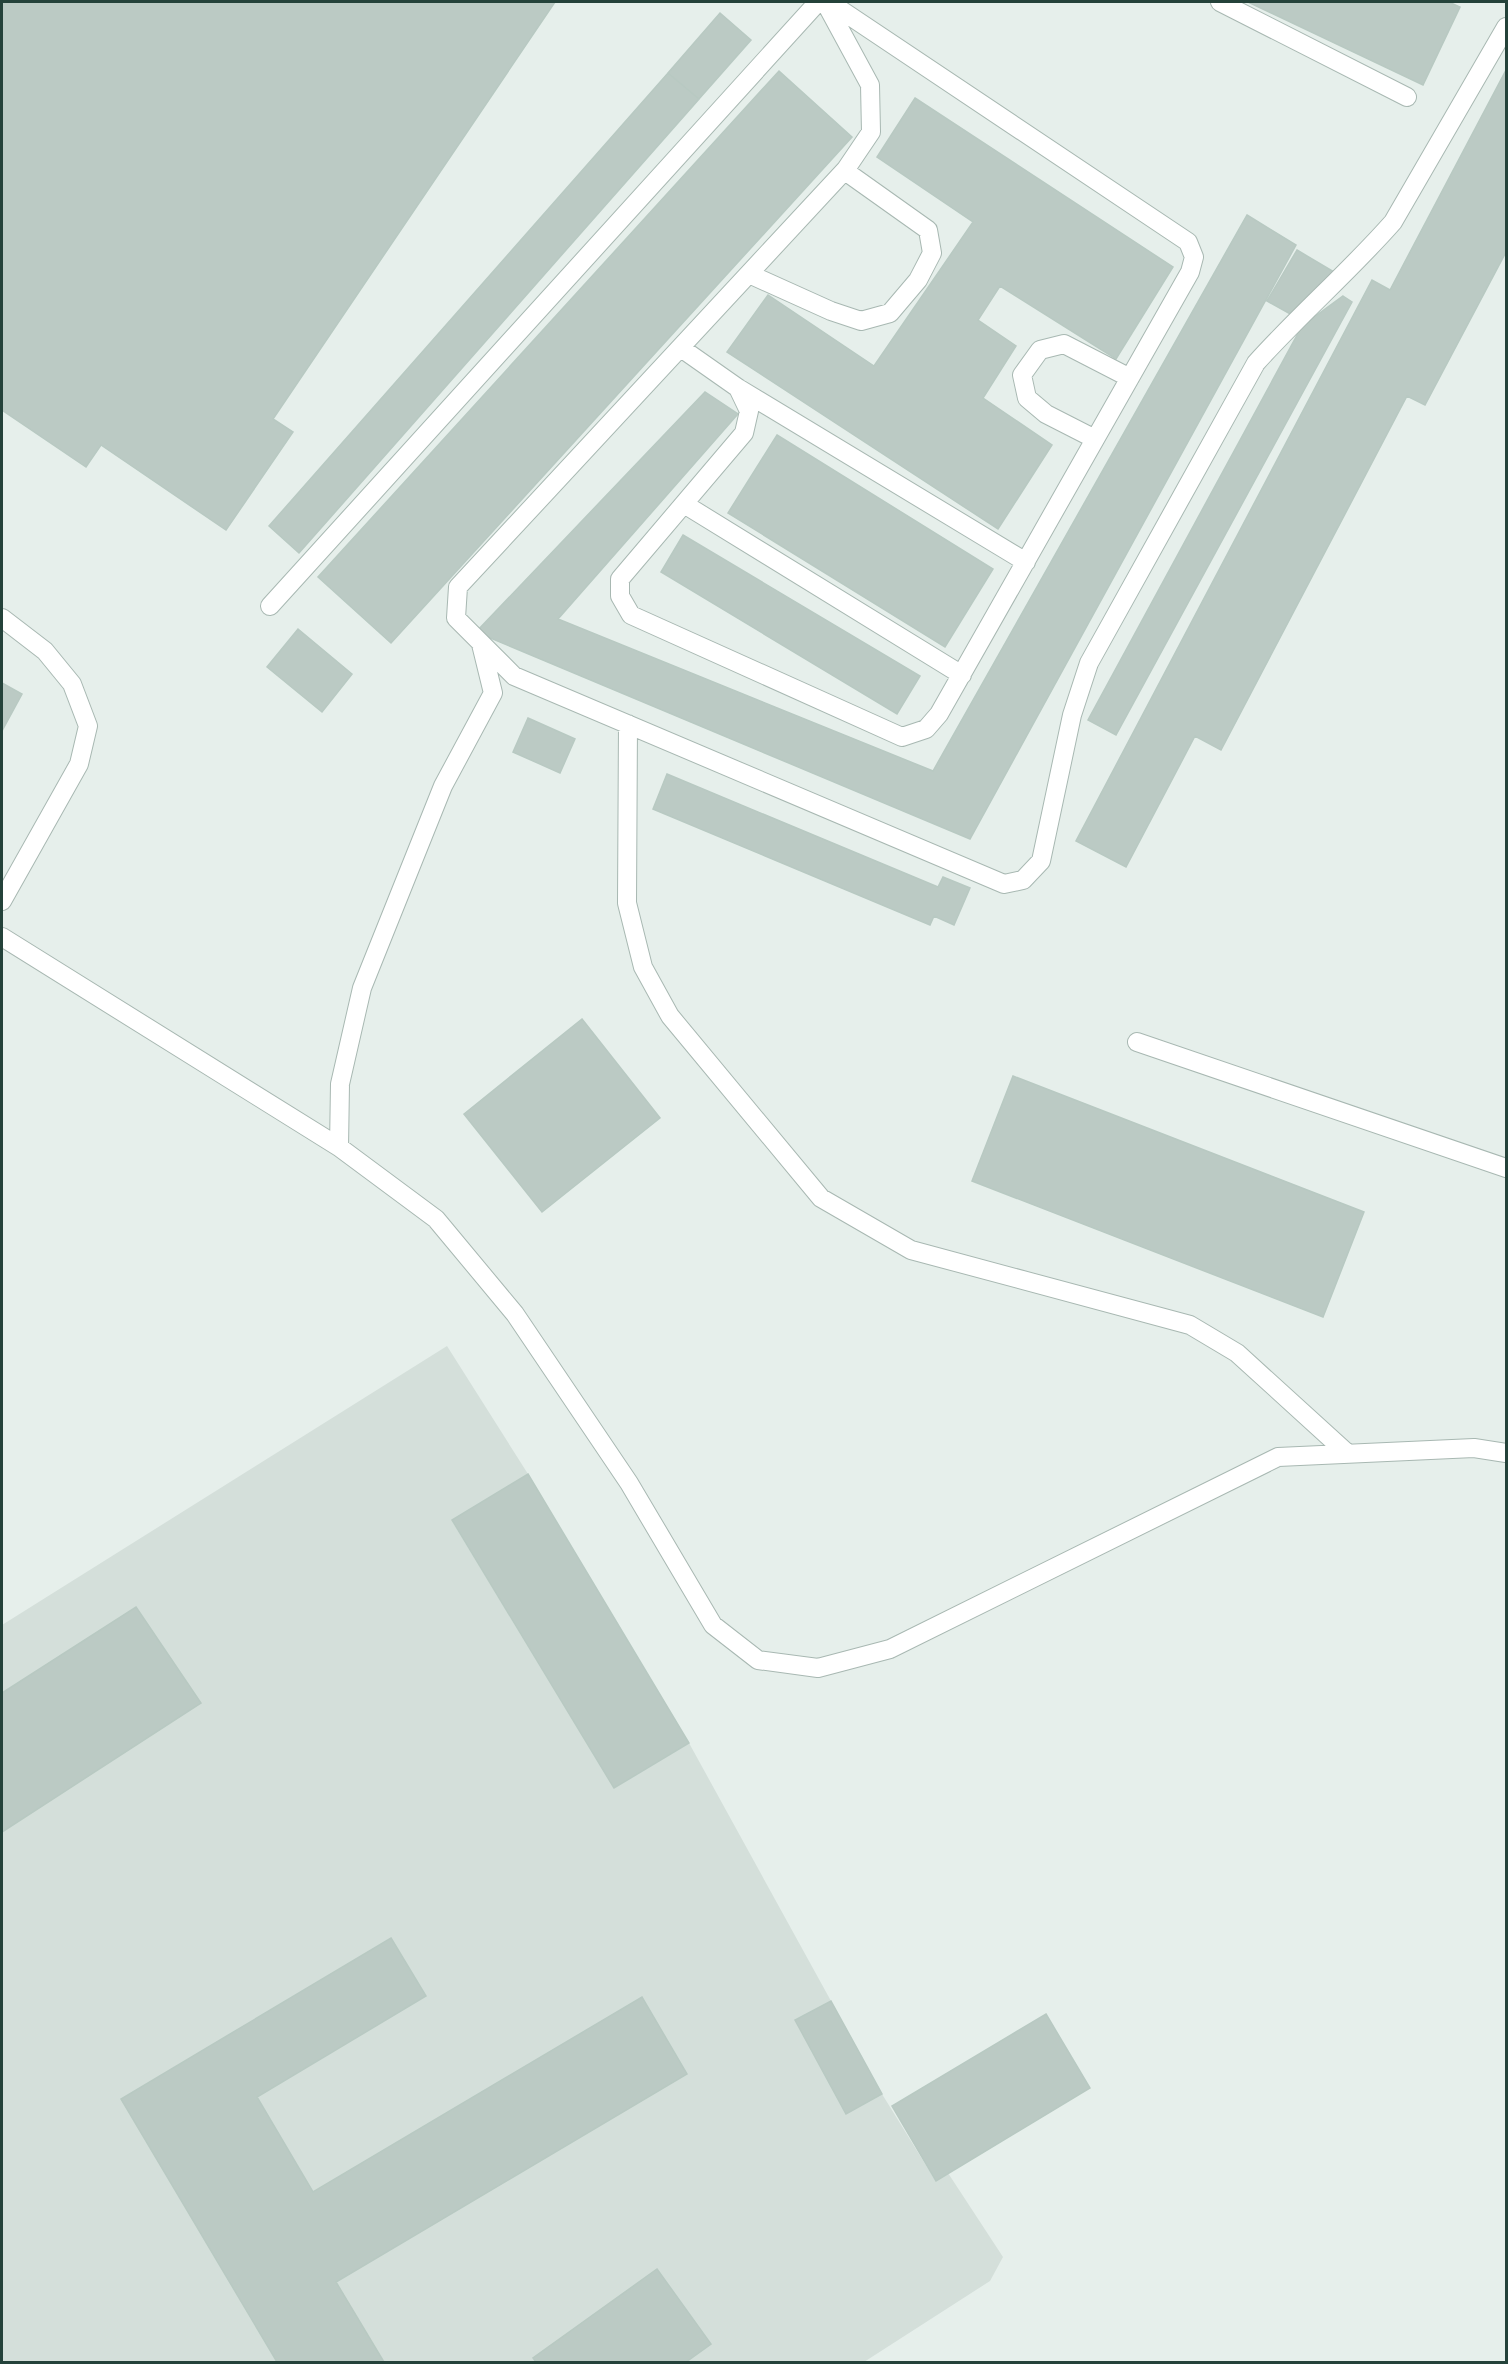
<svg xmlns="http://www.w3.org/2000/svg" width="1508" height="2364" font-family="'Exo 2',sans-serif">
	<rect width="100%" height="100%" fill="#e6efeb"/>
	<!-- built -->
	<path fill="#d4dfda" d="M447,1346L528,1474L452,1521L614,1788L689,1743L831,2001L796,2021L846,2114L882,2094L935,2180L948,2173L1003,2257L990,2281L864,2362H2V1625Z"/>
	<!-- building -->
	<path fill="#bbcac4" stroke="#b8c9c2" stroke-width="1.5" d="M2,2H555L273,419L293,432L226,530L101,445L86,467L2,410Z
		M1248,2H1449L1460,7L1423,85Z
		M720,13L751,40L699,99L668,73Z
		M1506,70V252L1425,405L1407,396L1221,750L1195,736L1126,867L1076,841L1372,280L1390,290Z
		M779,71L852,137L391,643L318,577Z
		M668,73L699,99L299,553L269,526Z
		M915,98L1173,267L1116,359L1000,286L978,320L1016,346L983,398L1052,445L998,529L727,352L768,295L874,366L973,222L877,157Z
		M1247,215L1296,245L970,839L476,632L705,392L738,414L558,619L933,771Z
		M1297,250L1334,272L1294,316L1267,301Z
		M1343,296L1352,302L1116,735L1088,720L1302,326Z
		M777,435L993,569L945,647L728,513Z
		M683,535L920,676L897,714L661,572Z
		M298,629L352,674L322,712L267,667Z
		M2,683L22,694L2,731Z
		M528,718L575,739L560,773L513,752Z
		M667,774L938,887L943,877L970,888L954,925L934,916L930,925L653,809Z
		M582,1019L660,1118L542,1212L464,1114Z
		M1013,1076L1364,1212L1323,1317L972,1181Z
		M528,1474L689,1743L614,1788L452,1520Z
		M136,1607L201,1703L2,1832V1693Z
		M391,1938L426,1996L257,2097L313,2192L642,1997L687,2074L336,2282L384,2362H277L121,2099Z
		M831,2001L882,2094L846,2114L795,2020Z
		M1046,2014L1090,2088L936,2181L892,2106Z
		M657,2269L711,2344L686,2362H536L533,2358Z"/>
	<g fill="none" stroke-linecap="round" stroke-linejoin="round">
		<!-- minor casing -->
		<g stroke="#a8b8b2" stroke-width="20">
			<path id="minor" d="M825,2L870,85L871,132L846,169L458,587L456,618L514,676L1004,884L1023,880L1041,861L1072,715L1089,663L1256,363C1300,314 1350,271 1393,222L1506,27
				M1220,2L1407,97
				M749,274L831,311L861,321L890,313L918,280L932,253L928,230L845,171
				M681,348L738,388L749,411L744,433L620,579V596L631,615L902,737L926,729L939,714L1190,272L1194,257L1188,242L829,2
				M738,388L1026,562
				M1095,439L1046,414L1027,398L1022,375L1040,350L1064,344L1130,378
				M684,504L962,675
				M270,606L818,2
				M2,618L45,651L72,684L88,726L79,764L2,901
				M628,724L627,903L643,967L670,1016L821,1198L911,1250L1190,1325L1237,1353L1348,1454
				M2,937L339,1147L436,1219L515,1314L629,1483L713,1625L758,1660L818,1668L890,1649L1278,1457L1474,1448L1506,1453
				M1137,1042L1506,1168
				M339,1147L340,1084L362,988L443,786L493,693L481,644"/>
		</g>
		<!-- minor -->
		<use href="#minor" stroke="#fff" stroke-width="18"/>
	</g>
	<!-- border -->
	<rect width="1508" height="2364" fill="none" stroke="#24423a" stroke-width="6"/>
</svg>
